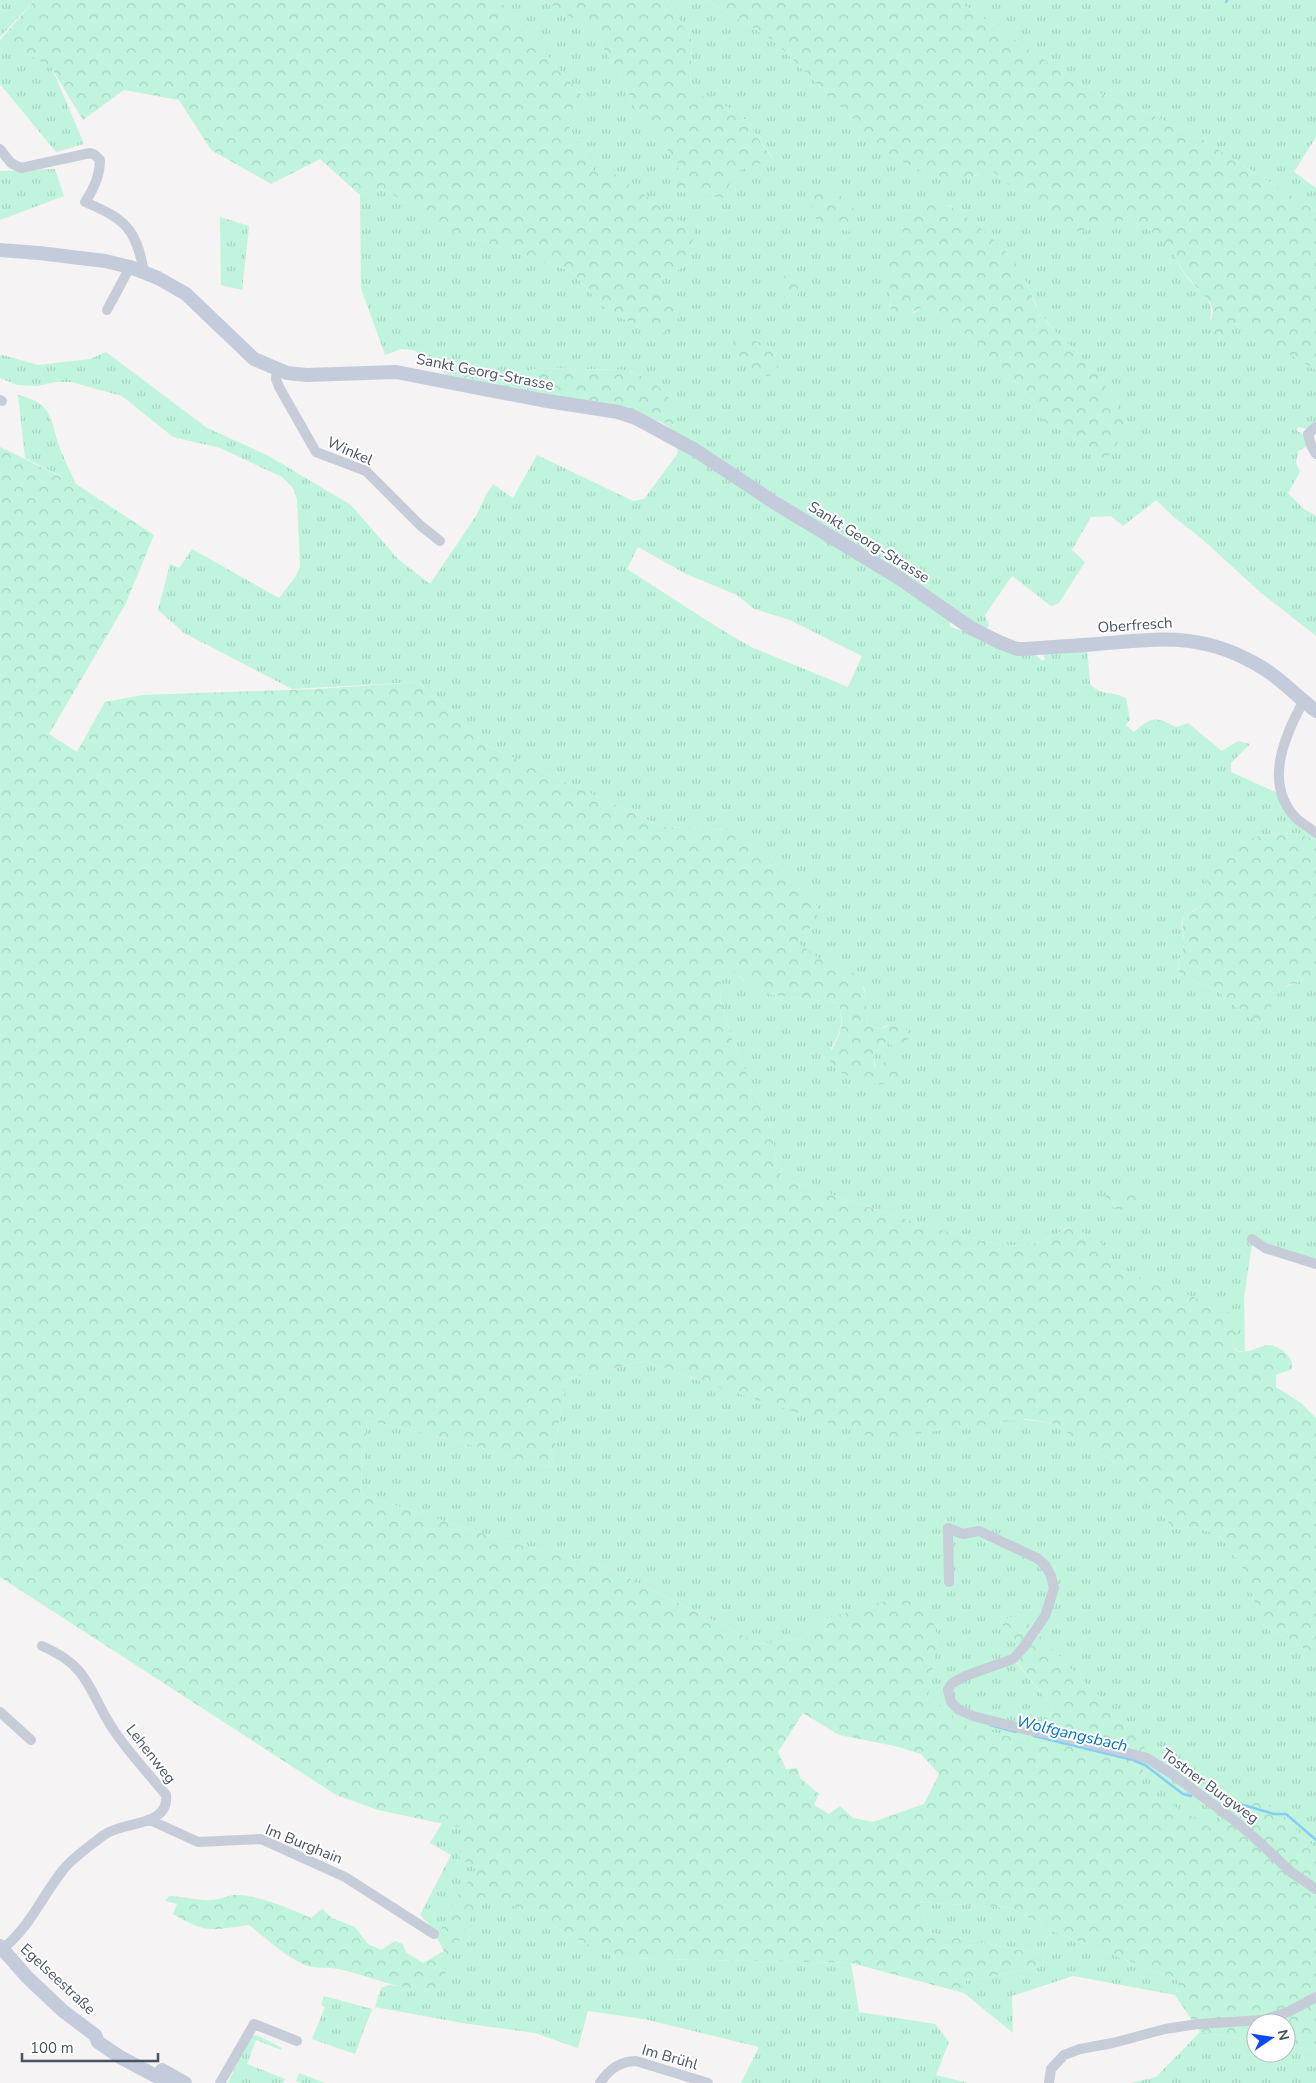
<svg xmlns="http://www.w3.org/2000/svg" width="1316" height="2083" font-family="'Nunito Sans',sans-serif">
	<defs>
		<pattern id="grass-tufts" width="24" height="20" patternUnits="userSpaceOnUse" patternTransform="scale(1.25)"><rect width="24" height="20" fill="#c0f4dd"/><path d="M3 7l-1-3M5 7V3M7 7l1-3M15 17l-1-3M17 17v-4M19 17l1-3" fill="none" stroke="#a6d3c0"/></pattern>
		<pattern id="forest-crowns" width="20" height="18" patternUnits="userSpaceOnUse" patternTransform="scale(1.25)"><rect width="20" height="18" fill="#c0f4dd"/><path d="M2 6a3 3 0 1 1 6 0M12 15a3 3 0 1 1 6 0" fill="none" stroke="#a6d3c0"/></pattern>
	</defs>
	<rect width="100%" height="100%" fill="#f5f3f3"/>
	<!-- grass -->
	<path fill="url(#grass-tufts)" fill-rule="evenodd" d="M0,0H35L0,37Z
		M499,0H542L591,29L613,63L634,106L680,165L735,172L773,158L739,112L690,92L692,41L667,0H706L773,40L854,120L878,148L900,161L926,173L975,176L984,171H992L1039,208L1080,232C1089,230 1115,220 1121,220C1136,219 1161,237 1170,248C1176,255 1178,265 1183,272C1193,288 1217,298 1210,319L1231,326L1234,323L1239,324C1266,338 1290,356 1316,370V425L1307,429L1298,427L1296,430L1304,435L1308,446L1298,451L1296,463L1300,472L1288,493L1304,509L1316,516V636L1260,592L1201,538L1175,518L1156,500L1123,526L1111,516L1091,517L1072,550L1085,562L1059,603L1051,606L1012,576L985,615L989,625L985,633L776,500L661,422L675,425L655,383L628,370L542,368L509,375L446,374L414,350L401,349L385,355L361,288L360,195L384,189L452,232L571,271L611,315L653,284L687,265L594,171L568,125L590,105ZM949,205L969,219L994,241L1028,285L1039,312L1058,335L1078,353L1099,378L1103,459L1068,433L1043,421L1033,400L996,362L977,344L928,307L919,308L914,313L891,310L890,287L902,239L903,220ZM732,345L768,377L733,359Z
		M957,0H1316V137L1294,172L1316,188V211L1203,140L1150,114L1082,86Z
		M0,40L51,66L84,144L56,152L0,84Z
		M55,169L64,196L0,220V171Z
		M220,217L249,226L242,290L221,285Z
		M106,352L207,428L267,455L351,505L398,559L430,584L476,516L487,493L493,484L513,498L537,455L633,501L644,499L678,453L676,445L869,562L950,621V626L953,628L1033,652L1042,661L1045,659L1042,652L1087,647L1090,683C1097,696 1115,691 1126,698L1130,719L1126,725L1134,732C1152,717 1154,716 1176,727L1188,723L1222,751L1238,741L1250,744L1231,763V772L1280,794L1316,837V840L1295,833L1259,836L1207,873L1204,904C1199,908 1187,913 1184,917C1178,924 1185,935 1184,944C1182,959 1175,958 1180,975L1219,992L1246,1016H1267C1272,989 1292,982 1316,977V1262L1284,1252L1253,1237L1244,1298L1245,1352C1223,1349 1238,1337 1239,1323L1175,1289L1113,1268L1070,1226C1055,1235 1041,1243 1024,1245C1003,1247 980,1240 960,1235C900,1220 841,1197 782,1178L778,1167L771,1131L732,1039L720,999L723,962L743,980L773,995L839,1003C843,1023 842,1031 831,1048L837,1070L873,1084L876,1067L873,1057L875,1046L885,1043L887,1025L880,1029L868,1024C863,1012 869,998 863,986C855,972 836,968 823,961C814,957 806,949 798,943L800,934L811,928L804,887L775,863L770,855L757,851L729,830L663,827L488,746L418,682L292,689L184,633L158,610L170,564L179,568L192,549L279,598L296,576L300,566L297,499L293,488L282,477L220,448L173,437L122,396L71,382H55L37,386L17,385L0,378V356L3,355L38,365L90,359ZM638,547L686,574L737,595L754,609L790,620L862,656L848,687L751,647L717,627L627,569Z
		M18,395C51,403 50,416 58,443C63,457 70,471 76,484L25,458Z
		M645,1361L703,1382L1052,1423L1133,1474L1173,1529L1193,1527L1219,1535L1242,1565L1263,1626L1316,1655V1848L1235,1843L1141,1787L1144,1739L1080,1678L1019,1614L1000,1622L1021,1650L1015,1661L1052,1706L1046,1743L970,1728L928,1697L938,1637L822,1620L802,1639L760,1644L608,1568L503,1540L360,1494L367,1420L464,1443L551,1468L567,1379Z
		M445,1818L463,1828L477,1870L490,1892L511,1905L615,1958L851,1963L859,2012L935,2024L949,2042L936,2075L968,2083H741L759,2047L644,2019L588,2011L578,2048L535,2033L462,2023L375,2007L381,1988L389,1985L413,1988L444,1965L451,1947L420,1915L451,1855L430,1843Z
		M919,1902L1011,1908L1052,1931L1180,1981L1175,1995L1073,1976L1012,1996L1013,2033L964,1993L966,1981L1040,1967L1046,1955L931,1933Z
		M324,1996L372,2009L355,2054L312,2039L325,2007L321,2005Z
		M1200,2032L1256,2041V2053H1286V2045L1316,2050V2083H1131L1156,2077Z
		M257,2035L282,2048L281,2050L256,2040L247,2064L285,2079L283,2083H228L250,2036Z
		M299,2073L325,2083H302L296,2081Z"/>
	<!-- forest -->
	<path fill="url(#forest-crowns)" fill-rule="evenodd" d="M35,0H499L590,105L568,125L594,171H610L695,231L687,265L653,284L681,315L666,334L611,315L571,271L452,232L384,189L360,195L320,159L271,184L211,150L179,100L124,90L83,120L51,67L0,40Z
		M542,0H667L692,41L690,91L739,112L773,159L735,172L723,198L672,191L679,165L634,106L613,63L591,29Z
		M706,0H957L1082,86L1150,114L1203,140L1316,211V370C1290,356 1266,339 1239,324L1234,323L1228,334L1214,337L1210,327L1213,310L1210,302L1184,273L1171,249L1156,235L1138,224L1121,220L1080,232L1061,227L992,171L984,172L959,181L926,173L900,161L878,148L854,120L773,40Z
		M829,188L851,204L857,215L851,232L817,223L810,197Z
		M926,200C931,200 936,200 941,202C962,210 1004,246 1017,265C1021,272 1025,278 1028,285C1032,294 1034,305 1040,313C1050,328 1064,340 1077,352C1098,373 1119,400 1126,429L1111,454L1103,459L1068,433L1043,421L1033,400L996,362L977,344L928,307L919,308L905,318L895,316L891,310L890,287L887,277V266L902,239L903,220L913,207Z
		M786,274L805,288L788,302L776,286Z
		M735,336L750,339L776,348L778,369L768,377L732,359V345Z
		M542,368L628,370L655,383L675,405V425L446,374L509,375Z
		M0,447L76,484L154,535L125,605L49,734L77,752L105,702L142,695L316,689L418,682L488,746L663,827L729,830L757,851L770,855L775,863L804,887L817,906V919L811,928L800,934L798,943L823,961L858,975C862,984 866,993 866,1003C866,1012 865,1016 868,1024L880,1029L897,1023L906,1029L910,1036L906,1042L897,1047L885,1043L875,1047L873,1057L875,1067L891,1059L898,1063L901,1068C899,1076 897,1080 889,1083C879,1088 845,1077 836,1069C834,1066 831,1062 829,1059C831,1046 838,1042 840,1032C843,1023 841,1013 839,1003L773,995L756,990L723,963L720,1000L732,1039L771,1131L778,1167L782,1178C841,1197 900,1220 960,1235C980,1240 1003,1247 1024,1245C1041,1243 1056,1235 1070,1226L1093,1237L1111,1250L1113,1268L1175,1289L1234,1315L1239,1323C1239,1329 1232,1341 1233,1345C1235,1360 1260,1346 1267,1345C1279,1345 1294,1356 1292,1369L1276,1375V1387L1301,1403L1316,1418V1655L1263,1626L1242,1566L1219,1535L1193,1527L1173,1529L1133,1474L1052,1423L1026,1419L877,1439L703,1382L645,1361L567,1379L551,1468L464,1443L367,1420L360,1494L503,1540L608,1568L760,1644L802,1639L822,1620L889,1600L926,1601L938,1637L928,1697L970,1728L1046,1743L1052,1706L1015,1660L1021,1650L1000,1622L1019,1614L1080,1678L1145,1739L1142,1787L1234,1842L1202,1791L1263,1800L1316,1848V2050L1286,2045V2023H1256V2041L1200,2032L1175,1995L1180,1981L1052,1931L1011,1908L919,1902L931,1933L1046,1955L1040,1967L966,1981L964,1993L851,1963L615,1958L511,1905L490,1892C468,1914 463,1940 444,1965L447,1980L445,1986C408,1996 374,1977 339,1969C329,1967 315,1969 305,1965C283,1955 267,1939 249,1925C211,1930 207,1934 173,1914L177,1904L165,1901L169,1896C183,1896 197,1901 211,1900C219,1900 226,1896 234,1895C256,1894 291,1909 311,1918L322,1909L332,1918L355,1927L368,1944L381,1950L395,1941L403,1944L406,1952L423,1963L444,1951L437,1938L456,1898L477,1870L459,1858L463,1828L378,1810L336,1795L0,1577ZM803,1713L839,1735L895,1746L921,1754L939,1774L924,1804L873,1822L853,1818L840,1806L829,1814L814,1805L819,1794L800,1778L797,1768L786,1769L778,1752Z
		M1295,833L1316,840V977L1290,984L1278,993L1264,1021L1257,1022L1246,1016L1219,992L1180,975C1175,957 1183,958 1184,943C1185,931 1179,927 1185,915L1194,911L1204,904L1207,873L1221,856L1242,842L1259,836Z
		M1129,1188L1137,1189C1139,1211 1119,1216 1105,1201L1106,1193Z"/>
	<g fill="none" stroke-linecap="round" stroke-linejoin="round">
		<!-- stream -->
		<path stroke="#89ccf5" stroke-width="2.5" d="M1226,2L1227,0
			M990,1725L1016,1732
			M1034,1736L1133,1760L1145,1765L1183,1794L1191,1796
			M1220,1798L1274,1814H1286L1316,1840"/>
		<!-- street -->
		<path stroke="#c6ccd8" stroke-width="10" d="M0,149L11,163L21,168L90,153L95,155L100,160C100,176 94,189 85,202C125,219 136,228 144,272
			M107,310L130,267
			M277,369L276,379L279,387L316,452L366,471L421,526L440,541
			M0,400L2,401
			M1316,427L1308,434L1311,445L1316,454
			M1303,702C1284,737 1263,785 1297,819C1303,824 1310,828 1316,833
			M1252,1239L1265,1248L1316,1264
			M949,1582L948,1528L963,1534L979,1531L1037,1558L1046,1566L1051,1576L1054,1588L1045,1616L1023,1648L1013,1659L965,1676L951,1684L948,1690L951,1702L959,1710L973,1716L1027,1730L1059,1735L1147,1758L1175,1776L1234,1820L1257,1840L1291,1872L1316,1889
			M0,1712L31,1740
			M150,1820L198,1842L261,1839L345,1877L434,1934
			M2,1949C29,1929 42,1896 63,1870C73,1857 91,1845 104,1835C123,1821 170,1827 166,1795C149,1774 130,1754 115,1732C88,1693 92,1667 42,1646
			M220,2083L254,2024L297,2041
			M600,2083C609,2069 620,2061 636,2061L708,2083
			M1049,2083L1051,2069L1064,2055L1080,2049L1113,2043L1165,2029L1198,2024L1263,2020L1288,2012L1316,1997"/>
		<!-- secondary -->
		<path stroke="#c4ccdc" stroke-width="14" d="M0,250L39,253L105,261L130,267L158,278L186,294L254,359L287,373L307,375L396,372L541,400L618,412L636,418L695,450L775,503L899,578L971,628L999,642L1017,649H1025C1049,647 1073,646 1097,644C1164,638 1206,632 1266,670C1284,682 1299,698 1316,711
			M0,1946L27,1977L63,2011L95,2035L98,2042L120,2057L169,2083
			M162,2070L185,2083"/>
	</g>
	<g text-anchor="middle" dominant-baseline="central" stroke-width="4" stroke-linejoin="round" paint-order="stroke">
		<!-- street labels -->
		<g font-size="15" fill="#485262" stroke="#fff">
			<text transform="translate(485 372) rotate(11)">Sankt Georg-Strasse</text>
			<text transform="translate(350 451) rotate(24)">Winkel</text>
			<text transform="translate(869 542) rotate(32)">Sankt Georg-Strasse</text>
			<text transform="translate(1135 625) rotate(-4)">Oberfresch</text>
			<text transform="translate(151 1754) rotate(52)">Lehenweg</text>
			<text transform="translate(1210 1786) rotate(36)">Tostner Burgweg</text>
			<text transform="translate(304 1844) rotate(22)">Im Burghain</text>
			<text transform="translate(58 1979) rotate(43)">Egelseestraße</text>
			<text transform="translate(670 2057) rotate(16)">Im Brühl</text>
		</g>
		<!-- water labels -->
		<g font-size="16" font-style="italic" fill="#0075be" stroke="#fff">
			<text transform="translate(1072 1734) rotate(13)">Wolfgangsbach</text>
		</g>
	</g>
	<!-- north arrow -->
	<g transform="translate(1271 2038) rotate(77)"><circle r="24" fill="#ffffff" stroke="#b6bac0"/>
	<path d="M0-4L9 19L0 12L-9 19Z" fill="#0b4af6"/>
	<text y="-8" font-size="14" font-weight="bold" text-anchor="middle" fill="#485262">N</text>
	</g>
	<!-- scale -->
	<path d="M22 2053v8h136v-8" fill="none" stroke="#485262" stroke-width="2.5"/>
	<text x="30" y="2053" font-size="15" fill="#485262" stroke="#ffffff" stroke-width="4" paint-order="stroke">100 m</text>
</svg>
